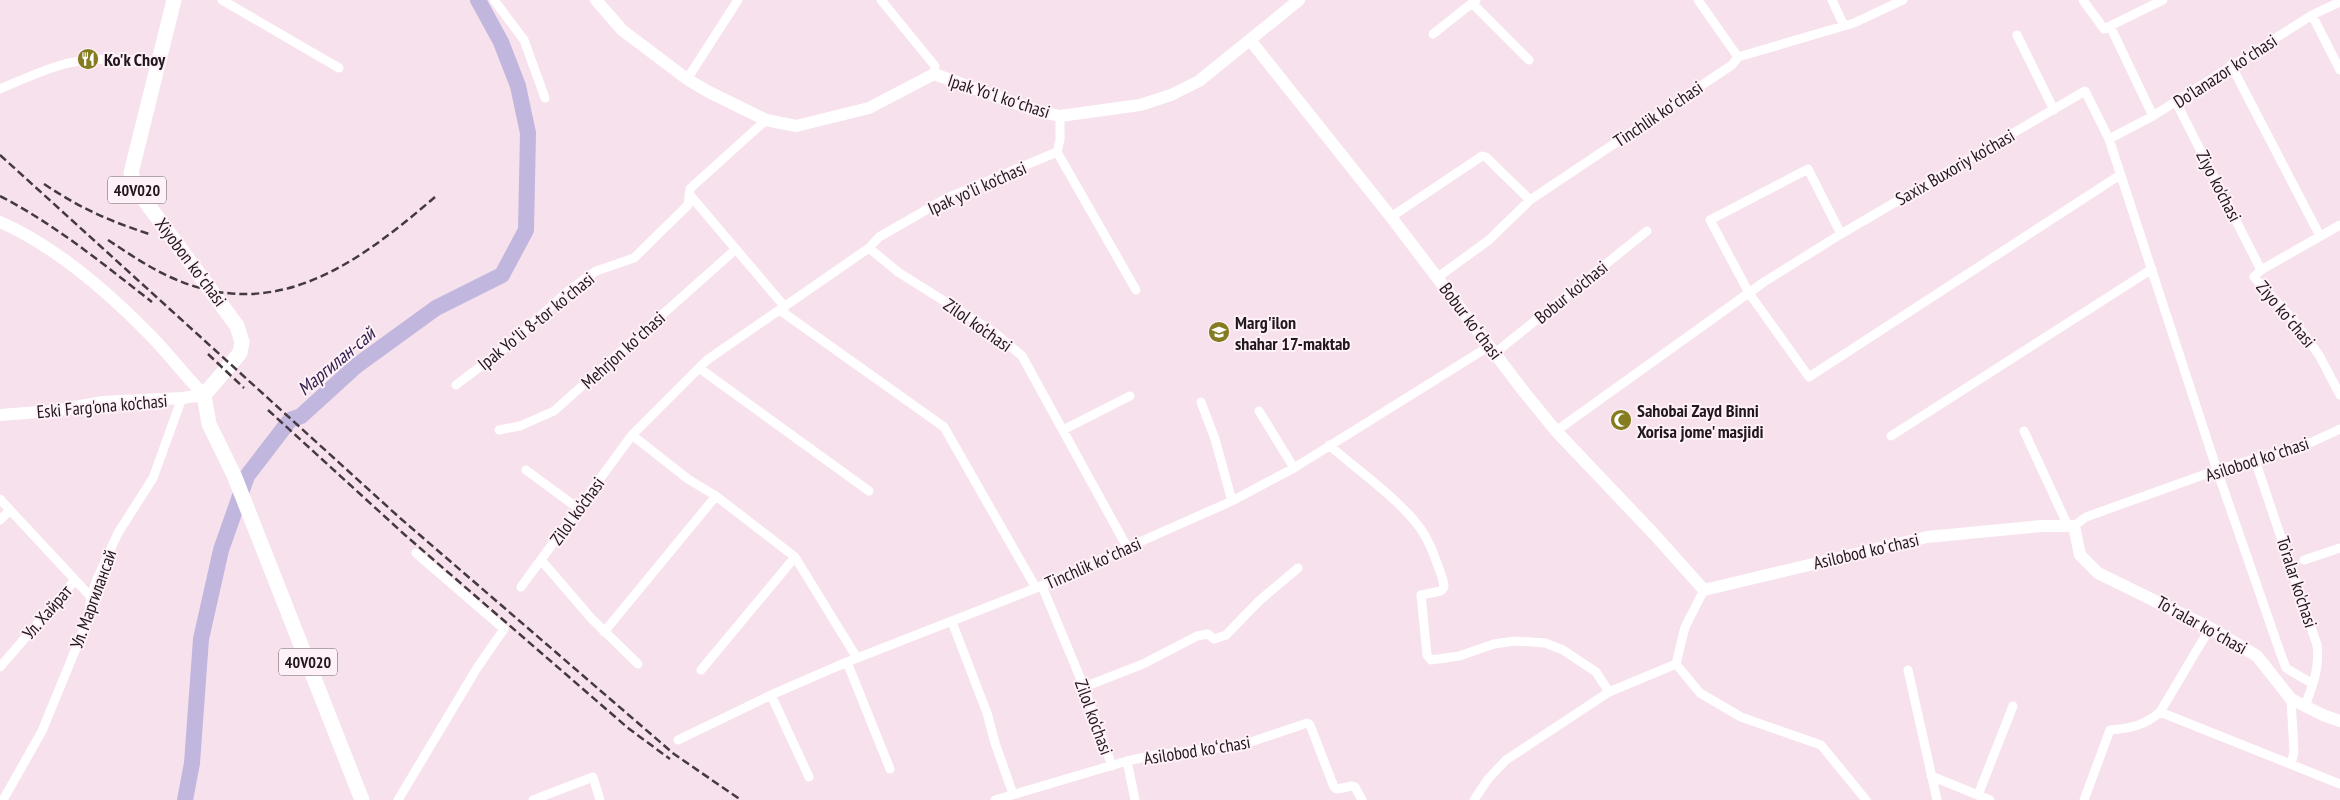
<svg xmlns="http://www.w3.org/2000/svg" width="2340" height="800" font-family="'PT Sans Narrow',sans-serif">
	<rect width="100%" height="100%" fill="#f7e1ec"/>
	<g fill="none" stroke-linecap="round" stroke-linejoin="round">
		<!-- river -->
		<path stroke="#c1b6dd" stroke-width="16" d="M185,800L192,763L201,639L221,550L247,476L290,420L301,416L356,366L436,308L502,275L526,230L528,133L518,86L501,42L478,0"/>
		<!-- street -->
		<path stroke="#fff" stroke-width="9" d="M222,0L339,68
			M494,0L524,40L545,98
			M881,0L935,66L934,74
			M1698,0L1738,57
			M1832,0L1844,26
			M2083,0L2104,29L2163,0
			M1472,3L1529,60
			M2312,15L2340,70
			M2110,26L2153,116
			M1433,34L1476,0
			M2017,35L2054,110
			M2231,65L2320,236
			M687,79L738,0
			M0,89C19,81 38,72 58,66C89,56 126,59 159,61
			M2176,102L2261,270
			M2109,139L2153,116L2312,15L2340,2
			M1057,152L1136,290
			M689,194L785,307
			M1391,217L1482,156L1486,157L1530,200
			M2340,225L2261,270L2254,277L2295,322L2319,355L2340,395
			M1841,234L1808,169L1710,220L1749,293L1809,377L2120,175
			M869,248L879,237L947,198L1057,152L1060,140V116
			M1438,277L1489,240L1530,200L1732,65L1738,57L1854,23L1903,0
			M781,311L944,427L1036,588
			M1495,353L1647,231
			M699,368L869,491
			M456,385L506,347L567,292L596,271L634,258L688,205L690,189L694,185L766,120
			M1201,402L1215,439L1232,501
			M1259,411L1294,468
			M499,430L520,426L554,411L736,249
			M1063,430L1130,396
			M1556,431L1764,282L1841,234L2085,91L2109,139L2217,470L2280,652L2286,668L2313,684
			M2024,431L2068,526
			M632,435L688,479L716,496L795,557L857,658
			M1891,436L2152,269
			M1329,445C1357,470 1394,495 1417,524C1430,540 1436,561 1443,580L1444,587L1441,591L1421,595L1427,655L1431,660L1459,656L1494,644L1515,641L1545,643L1563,650L1596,672L1609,692
			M2255,460L2317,645C2320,667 2313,685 2305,706
			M526,470L579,509
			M0,499L10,510L0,520
			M10,510L91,597
			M2074,526L2086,517L2217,470L2312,442L2340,429
			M541,560L591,618L638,664
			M2304,560L2340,548
			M1042,586L1084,687L1112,766
			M521,587L632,435L707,360L869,248L898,272L995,333L1022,356L1127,547
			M952,622L987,713L995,743L1013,794
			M604,632L716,496
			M847,662L890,769
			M1676,664L1700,693L1741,717L1821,745L1866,800
			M0,667L75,580
			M701,670L795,557
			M1908,670L1937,800
			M1084,687L1143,664L1197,636L1208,634L1214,639L1226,635L1259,601L1298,568
			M771,695L809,777
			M2160,712L2340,784
			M678,740L771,695L847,662L1036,588L1232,501L1294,468L1488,347
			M1127,761L1135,800
			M2291,764L2294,752L2291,699
			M1931,776L1990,800
			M1978,795L2013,706
			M3,800L42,731L88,619L91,597L97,579L118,533L153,478L182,398
			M398,800L477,668L504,629L416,553
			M533,800L593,777L600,800
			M995,800L1127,761L1155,755L1242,745L1307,723L1310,725L1334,787L1337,789L1352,786L1355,787L1362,800
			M1474,800L1488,779L1506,760L1609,692L1676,664L1685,627L1704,590
			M2084,800L2110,730C2131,728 2144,726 2160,712L2210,628"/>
		<!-- secondary -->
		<path stroke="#fff" stroke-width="12" d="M596,0L622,30L687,79L709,92L766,120L796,126L869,108L934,74L1037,111L1060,116L1140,105L1171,95L1199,81L1299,0
			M1250,40L1391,217L1525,393L1556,431L1653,533L1704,590L1927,537L2041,526H2074L2080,555L2098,573L2210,628L2257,656L2291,699L2323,715L2340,721
			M0,222C55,246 108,292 150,335C169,354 185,376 204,395
			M0,415L52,411L103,402L182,398L204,395"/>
		<!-- primary -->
		<path stroke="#fff" stroke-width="15" d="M174,0L131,173L137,190L237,326L242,342L240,353L204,395L209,424L234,475L362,800"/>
		<!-- rail -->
		<path stroke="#43393e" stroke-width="2.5" stroke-dasharray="8 4" stroke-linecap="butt" d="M0,155L400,518L674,754L741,800
			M44,184C82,209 107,220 149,234
			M0,196C56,225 103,264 152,302
			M108,240C128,253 148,267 170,277C276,325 358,263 435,197
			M208,354L244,388
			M268,410L405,535L628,728L670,759"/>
	</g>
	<!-- icons -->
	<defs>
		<g id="restaurant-disc" transform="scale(1.125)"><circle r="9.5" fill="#857b20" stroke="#fff1f8"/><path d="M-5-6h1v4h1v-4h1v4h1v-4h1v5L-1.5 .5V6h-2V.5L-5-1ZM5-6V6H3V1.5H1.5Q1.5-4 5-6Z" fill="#fff"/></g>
		<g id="school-disc" transform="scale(1.125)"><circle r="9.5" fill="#857b20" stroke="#fff1f8"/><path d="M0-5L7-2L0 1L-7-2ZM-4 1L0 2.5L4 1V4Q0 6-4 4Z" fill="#fff"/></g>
		<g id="mosque-disc" transform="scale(1.125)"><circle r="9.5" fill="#857b20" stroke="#fff1f8"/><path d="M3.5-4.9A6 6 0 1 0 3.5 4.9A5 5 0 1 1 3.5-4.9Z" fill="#fff"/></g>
	</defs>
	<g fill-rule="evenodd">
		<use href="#restaurant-disc" x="88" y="59"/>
		<use href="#school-disc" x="1219" y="332"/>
		<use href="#mosque-disc" x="1621" y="420"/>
	</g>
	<g text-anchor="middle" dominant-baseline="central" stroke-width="4" stroke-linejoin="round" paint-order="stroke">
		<!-- shield labels -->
		<g fill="#fff1f8" stroke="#63595e" stroke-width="1">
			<rect x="108" y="176.5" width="58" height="27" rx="4"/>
			<rect x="279" y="648.5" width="58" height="27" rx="4"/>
		</g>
		<g font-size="16" font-weight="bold" fill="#20181c">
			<text x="137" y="190">40V020</text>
			<text x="308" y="662">40V020</text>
		</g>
		<!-- poi labels -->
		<g font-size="18" font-weight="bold" fill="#20181c" stroke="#fff1f8" text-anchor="start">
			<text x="104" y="59">Ko'k Choy</text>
			<text x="1235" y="322">Marg'ilon<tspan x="1235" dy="21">shahar 17-maktab</tspan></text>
			<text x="1637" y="410">Sahobai Zayd Binni<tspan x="1637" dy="21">Xorisa jome' masjidi</tspan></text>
		</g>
		<!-- street labels -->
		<g font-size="18" fill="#20181c" stroke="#fff1f8">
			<text transform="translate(2225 71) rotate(-33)">Do'lanazor koʻchasi</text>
			<text transform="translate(999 96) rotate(18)">Ipak Yoʻl koʻchasi</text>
			<text transform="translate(1658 114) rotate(-34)">Tinchlik koʻchasi</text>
			<text transform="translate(1955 167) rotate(-30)">Saxix Buxoriy ko‘chasi</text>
			<text transform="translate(2219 186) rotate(63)">Ziyo ko'chasi</text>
			<text transform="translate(977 188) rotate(-24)">Ipak yo'li ko'chasi</text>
			<text transform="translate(191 262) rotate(53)">Xiyobon koʻchasi</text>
			<text transform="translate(1571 292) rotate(-39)">Bobur ko'chasi</text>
			<text transform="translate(2286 314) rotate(50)">Ziyo koʻchasi</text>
			<text transform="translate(536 321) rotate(-39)">Ipak Yoʻli 8-tor koʼchasi</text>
			<text transform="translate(1471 321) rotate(53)">Bobur koʻchasi</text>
			<text transform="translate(978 325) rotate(35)">Zilol ko‘chasi</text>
			<text transform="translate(623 350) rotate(-42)">Mehrjon koʻchasi</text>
			<text transform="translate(102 406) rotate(-5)">Eski Farg'ona ko'chasi</text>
			<text transform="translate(2257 459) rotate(-18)">Asilobod koʻchasi</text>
			<text transform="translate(577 511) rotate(-54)">Zilol ko‘chasi</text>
			<text transform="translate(1866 551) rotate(-13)">Asilobod koʻchasi</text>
			<text transform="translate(1093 563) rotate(-24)">Tinchlik koʻchasi</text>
			<text transform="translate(2297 582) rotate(72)">To'ralar ko'chasi</text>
			<text transform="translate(93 599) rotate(-70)">Ул. Маргилансай</text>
			<text transform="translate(47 612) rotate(-49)">Ул. Хайрат</text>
			<text transform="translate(2202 625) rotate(29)">Toʻralar koʻchasi</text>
			<text transform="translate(1094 717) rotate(70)">Zilol ko‘chasi</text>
			<text transform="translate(1197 750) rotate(-9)">Asilobod koʻchasi</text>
		</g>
		<!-- water labels -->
		<g font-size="19" font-style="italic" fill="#2f1d4d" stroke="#fff1f8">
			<text transform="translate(336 361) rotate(-40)">Маргилан-сай</text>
		</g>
	</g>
</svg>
